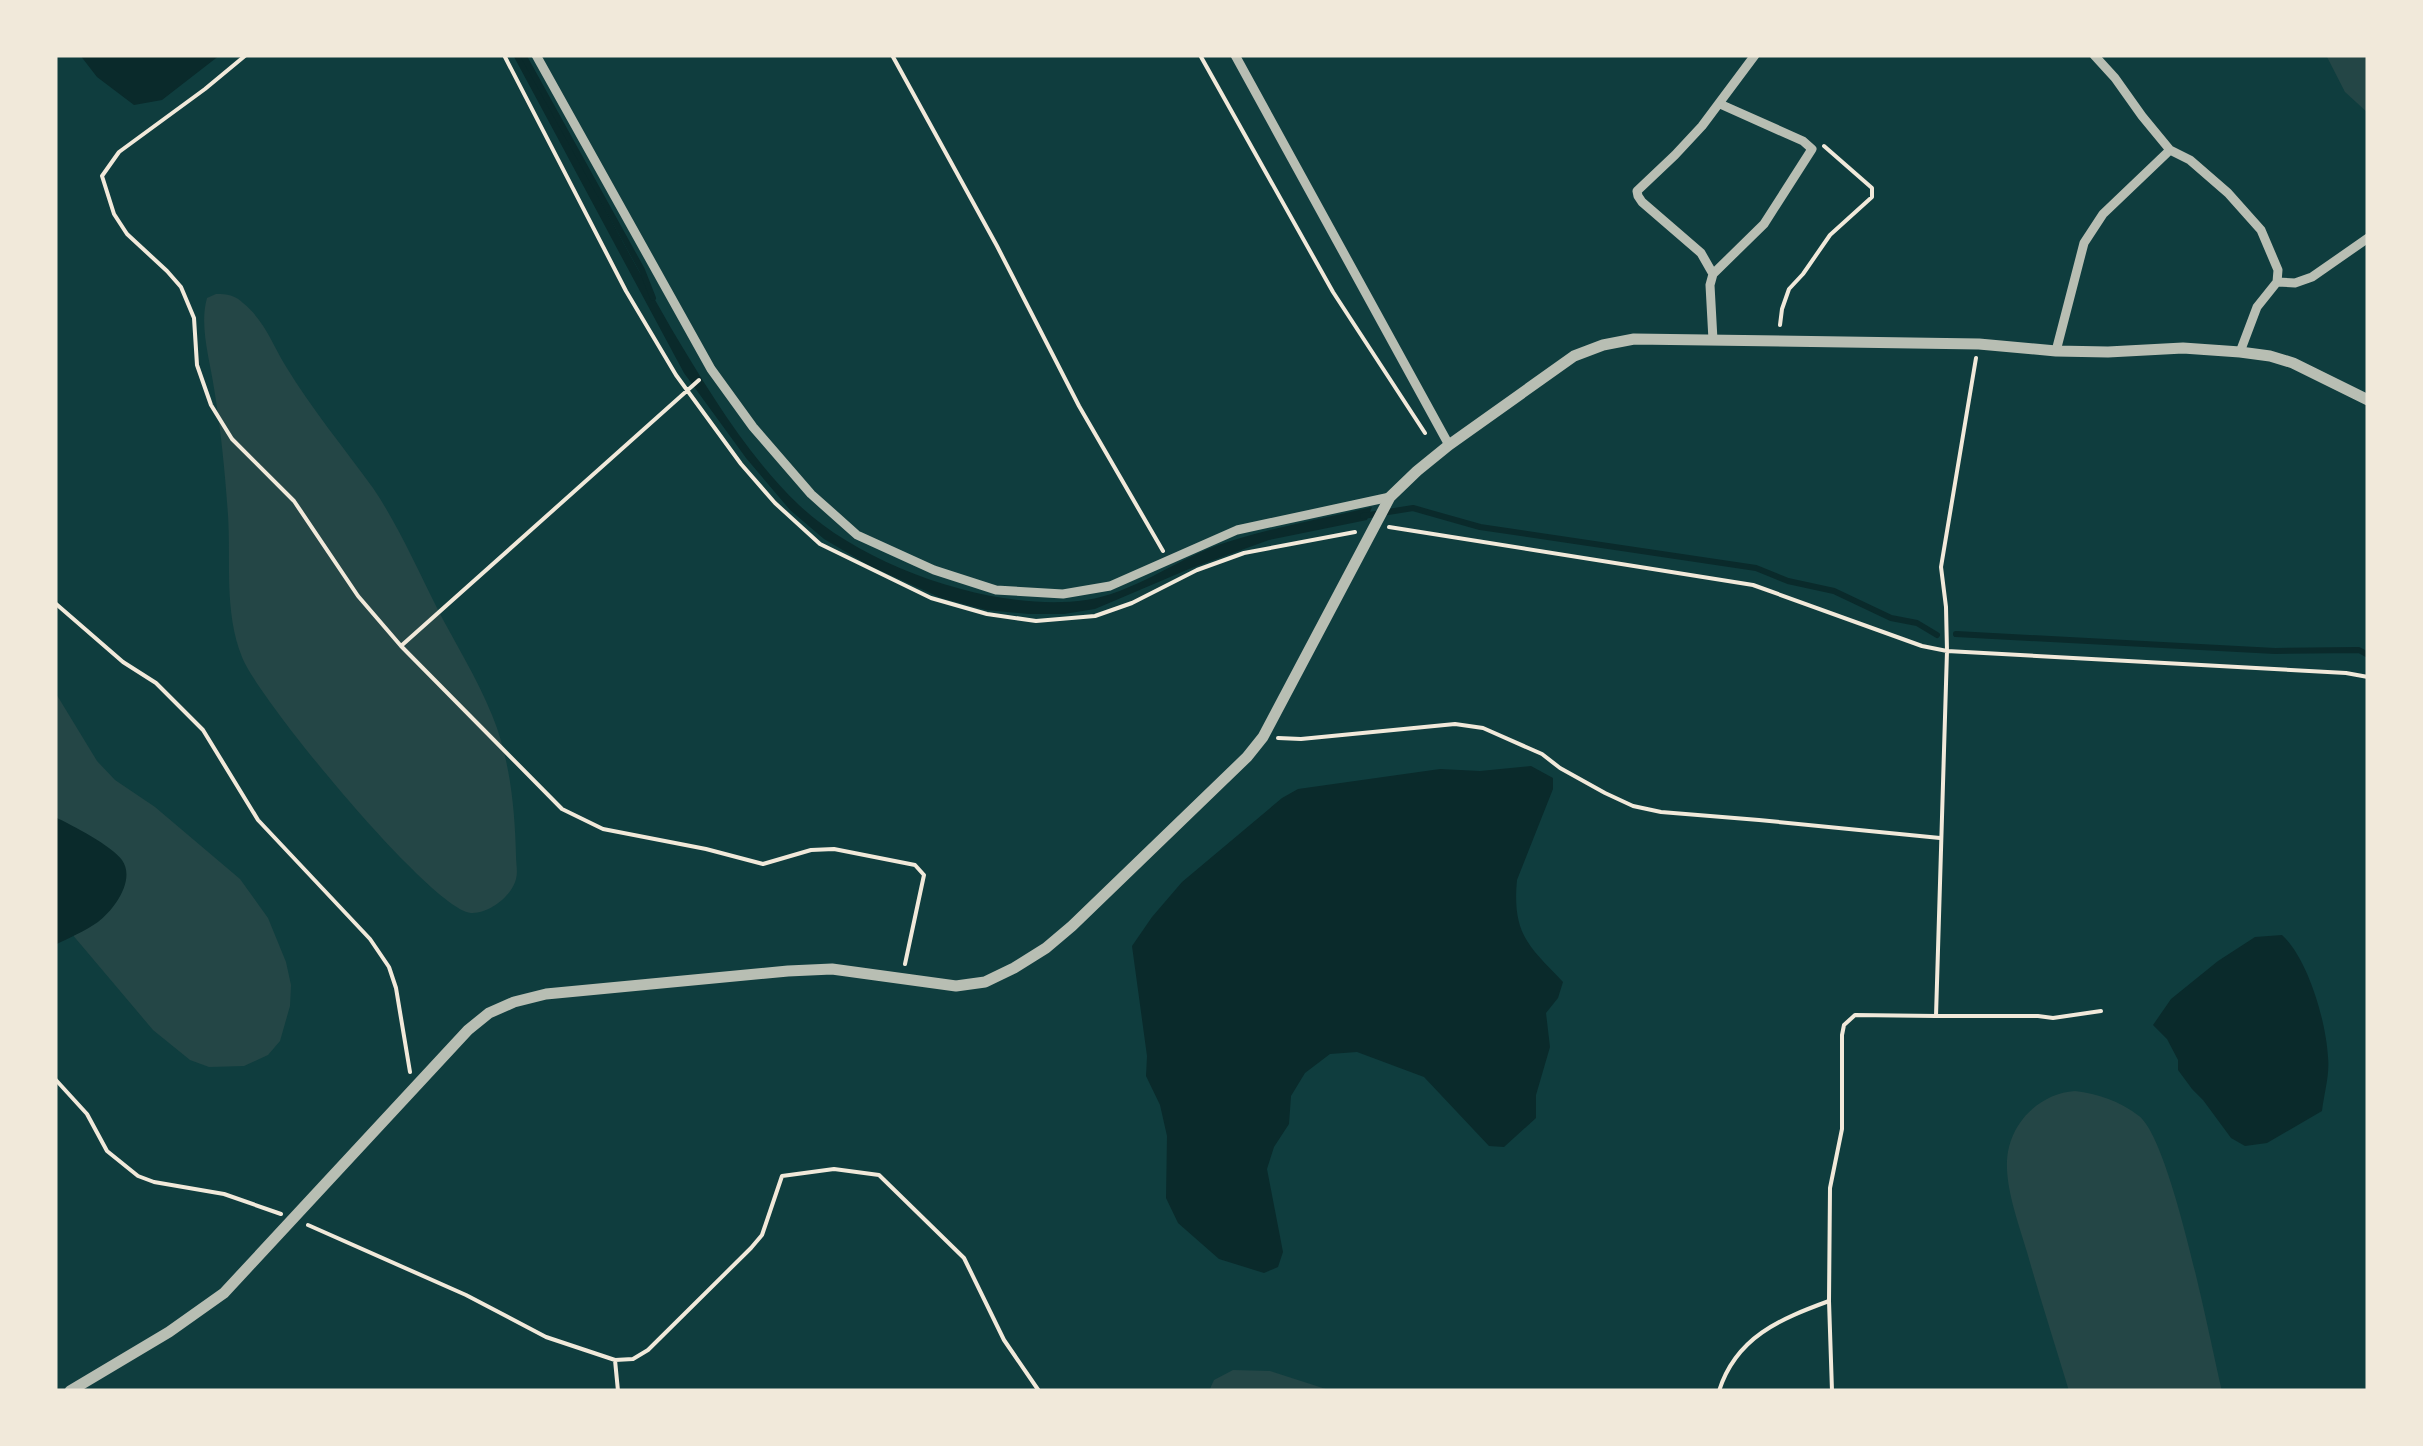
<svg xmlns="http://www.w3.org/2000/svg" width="2423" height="1446" font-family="'Noto Sans',sans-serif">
	<rect width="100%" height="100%" fill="#0f3d3e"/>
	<!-- green -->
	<path fill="#244646" d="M2326,55H2368V113L2345,92Z
		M216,294C227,294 235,295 243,303C264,320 272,343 285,365C311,408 344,448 373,488C398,525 417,568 437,608C455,643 477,678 492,715C510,758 515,810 516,856C516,863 518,872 516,879C512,896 489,914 471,913C432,910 258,699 242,657C224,611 231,563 228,515C225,473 221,430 214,388C210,360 199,326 207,298Z
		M55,692L97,761L115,780L155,807L240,879L268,918L286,962L291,985L290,1006L280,1041L268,1055L244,1066L209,1067L190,1060L153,1030L55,914Z
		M2075,1091C2098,1094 2120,1101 2139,1116C2172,1142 2210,1341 2222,1391H2069C2055,1345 2040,1298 2027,1252C2018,1221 2001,1178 2009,1147C2017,1116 2044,1093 2075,1091Z
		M1233,1370L1270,1371L1332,1391H1209L1214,1380Z"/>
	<!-- water -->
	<path fill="#0a2a2b" d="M80,55H220L162,100L134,105L97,77Z
		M513,55H523C572,146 619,238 671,328C706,387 749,458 799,505C864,567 996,613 1086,600C1133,593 1174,561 1218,545C1268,528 1321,519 1372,507L1367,520L1269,540L1189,569L1095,609L1064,614H1029L986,610L941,598L868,565L824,539L790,510L746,458L684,373Z
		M1531,766L1553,778V789L1517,880C1512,935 1529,946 1563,982L1558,998L1546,1013L1550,1047L1536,1095V1118L1504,1147L1489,1146L1424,1077L1357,1052L1330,1054L1305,1073L1291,1096L1289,1124L1274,1147L1267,1169L1283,1252L1278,1267L1264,1273L1219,1259L1178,1223L1166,1198L1167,1136L1160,1105L1146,1076L1147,1056L1132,946L1152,917L1182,882L1282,798L1298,789L1440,769L1480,771Z
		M55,817C72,825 112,846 122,860C136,880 114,910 98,922C85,931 69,938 55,945Z
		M2282,935C2308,959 2326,1021 2328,1057C2330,1074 2324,1094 2322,1111L2267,1143L2245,1146L2231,1138L2203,1100L2192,1089L2178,1070V1060L2167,1039L2153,1025L2171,999L2218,961L2255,937Z"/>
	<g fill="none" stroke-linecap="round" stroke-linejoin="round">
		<!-- stream -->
		<path stroke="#0a2a2b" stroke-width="6" d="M523,55L642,270L653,298
			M1363,516L1413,508L1480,527L1756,568L1788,581L1834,591L1891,618L1917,623L1937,635
			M1956,634L2275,651L2359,650L2368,655"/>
		<!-- path -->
		<path stroke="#f1e9da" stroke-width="4" d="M246,55L205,89L119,152L102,176L114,214L127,234L167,271L181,287L194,318L197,365L211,405L232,439L294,501L358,596L401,646L562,809L603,829L706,849L763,864L811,850L834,849L915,865L924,875L905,964
			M504,55L626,291L676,375L741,464L775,503L820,544L931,598L987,614L1036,621L1095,616L1132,603L1197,570L1244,553L1355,532
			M892,55L997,246L1079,406L1163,551
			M1200,55L1333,292L1425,433
			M1780,325L1782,309L1789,289L1803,274L1830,235L1872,197V188L1824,146
			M1389,527L1753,585L1922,646L1947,651L2346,673L2368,677
			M55,603L123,662L156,683L203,730L258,820L370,939L389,967L396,988L410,1072
			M401,646L699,380
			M1278,738L1301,739L1455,724L1483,728L1542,754L1560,768L1605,793L1633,806L1661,812L1759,820L1940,838
			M1936,1016H2038L2053,1018L2101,1011
			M55,1079L87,1114L107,1151L138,1176L154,1182L224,1194L281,1214
			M308,1225L466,1295L546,1337L615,1360L633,1359L648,1350L751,1248L762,1235L782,1176L834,1169L879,1175L964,1258L1004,1340L1039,1391
			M615,1360L618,1391
			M1719,1391C1736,1337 1780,1319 1829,1301
			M1832,1391L1829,1301L1830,1188L1842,1129V1035L1844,1025L1855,1015L1936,1016L1947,651L1946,607L1941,567L1976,358"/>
		<!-- minor -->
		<path stroke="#b8beb3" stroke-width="9" d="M536,55L711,369L753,427L811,494L857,535L934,570L996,590L1063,594L1110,586L1237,530L1390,497
			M1235,55L1449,445
			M2094,55L2115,78L2142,116L2170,150L2190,160L2228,193L2261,230L2278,270L2277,282L2257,307L2240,352
			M1713,274L1701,253L1642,202L1638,196L1637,191L1675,155L1702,126L1755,55
			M2277,282L2295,283L2312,277L2368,238
			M1713,340L1710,285L1713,274L1764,224L1812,149L1803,141L1720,104
			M2056,351L2084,243L2103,214L2170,150"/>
		<!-- tertiary -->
		<path stroke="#b8beb3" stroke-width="11" d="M70,1391L169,1332L224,1293L468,1030L489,1013L514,1002L546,994L788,971L832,969L956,986L985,982L1014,968L1046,948L1072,926L1247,757L1263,737L1390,497L1417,471L1449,445L1574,356L1603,345L1634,339L1979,344L2056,351L2108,352L2183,348L2240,352L2270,356L2293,363L2368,400"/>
	</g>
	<!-- border -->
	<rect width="2423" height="1446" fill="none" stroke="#f1e9da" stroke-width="115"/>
</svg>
